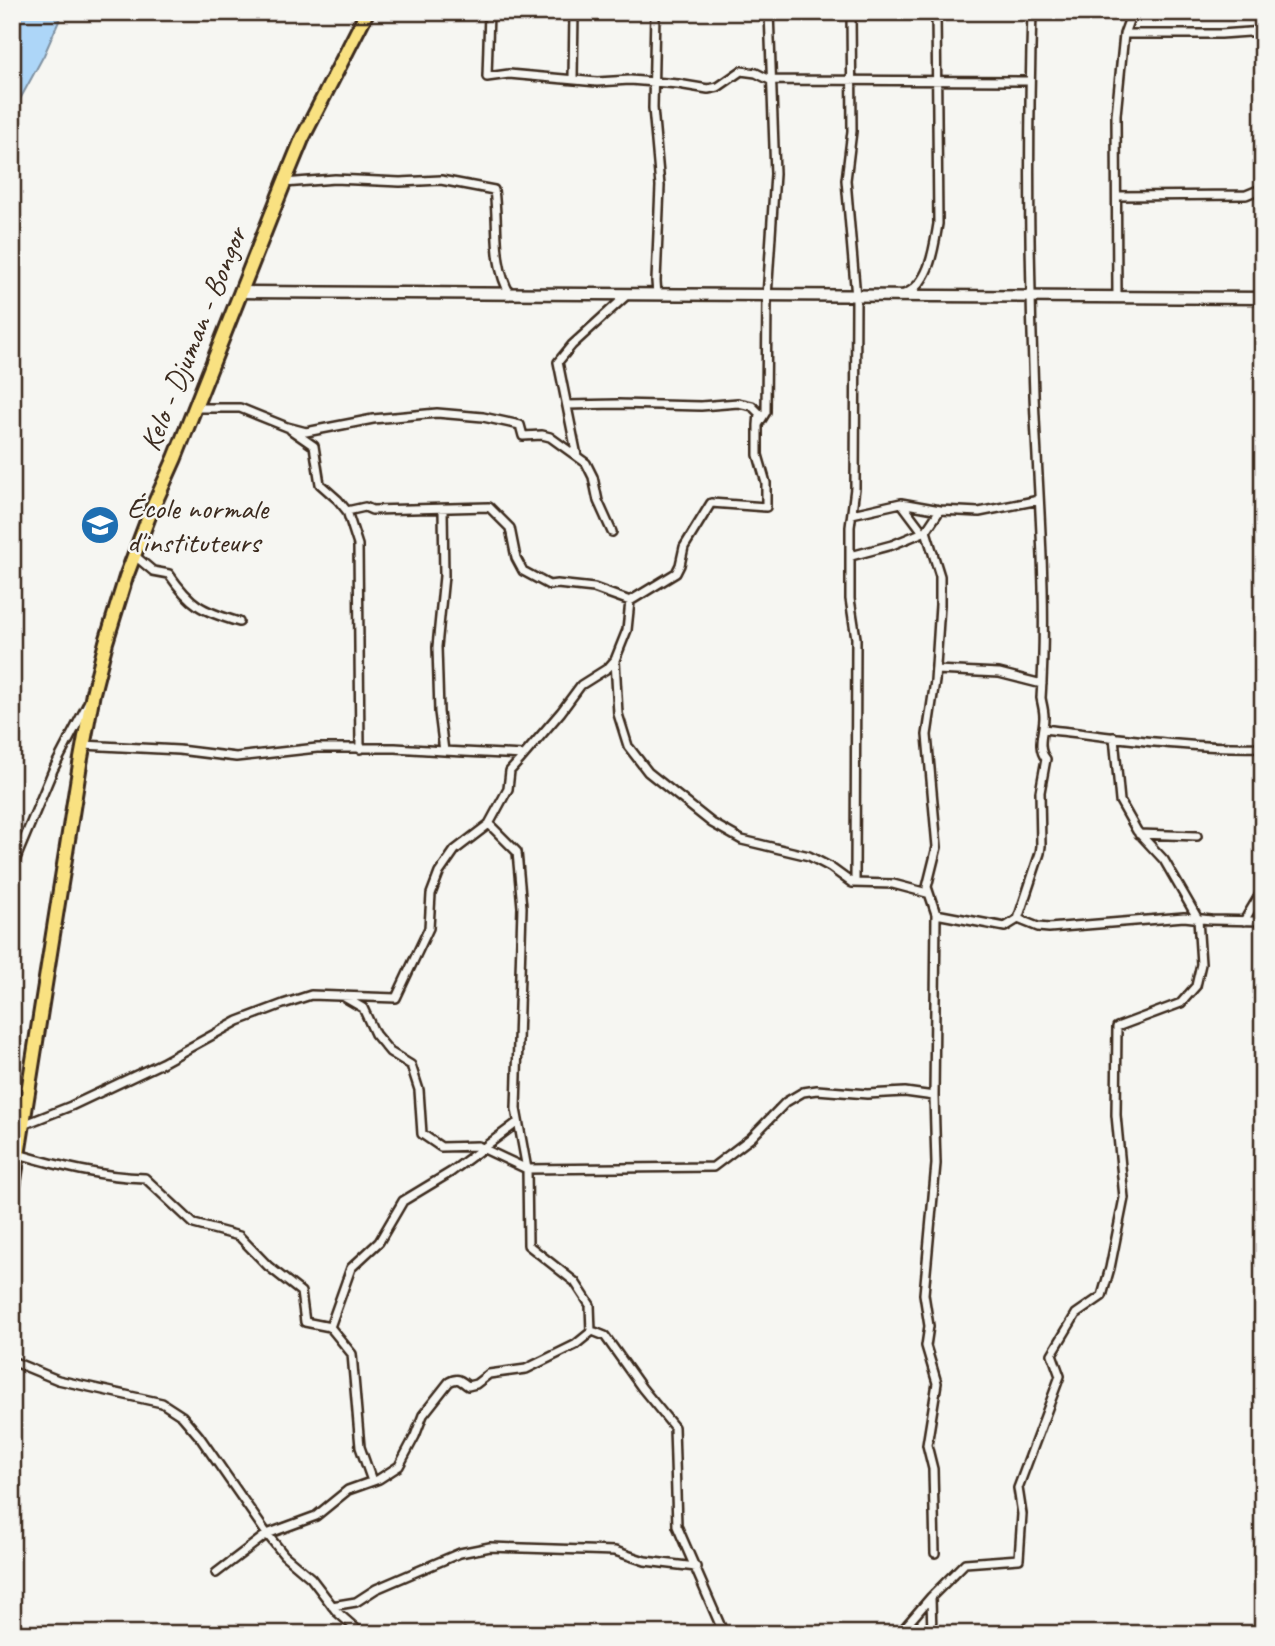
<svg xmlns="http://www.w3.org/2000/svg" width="1275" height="1646" font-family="Caveat,sans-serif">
	<rect width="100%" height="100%" fill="#f6f6f2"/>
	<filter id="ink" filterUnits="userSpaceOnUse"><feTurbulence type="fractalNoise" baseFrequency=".0143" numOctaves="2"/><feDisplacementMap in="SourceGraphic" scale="14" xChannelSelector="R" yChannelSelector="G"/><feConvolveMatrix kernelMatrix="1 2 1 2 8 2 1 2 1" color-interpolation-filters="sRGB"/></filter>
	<g filter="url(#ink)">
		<!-- water -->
		<path fill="#add6f8" stroke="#7f91a1" stroke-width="2" d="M12,12H63L44,55L12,114Z"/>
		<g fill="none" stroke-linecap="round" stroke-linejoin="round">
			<!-- street casing -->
			<g stroke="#3b2a1e" stroke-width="12">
				<path id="street" d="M489,12L487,77L509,74L597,82L630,80L678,84L708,89L718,87L741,71L756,73L770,80L1030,81
					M655,12L653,108L660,186L656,281L657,295
					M851,12L852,131L846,180L856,297L855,488L850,527V599L856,638L855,883
					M1124,34H1221L1263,31
					M573,78L574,12
					M284,183L335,179L400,182L441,180L494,190C499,225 492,263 510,294
					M1117,196L1246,195L1263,188
					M904,294C930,285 934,247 938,224L936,12
					M1117,297L1116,115L1124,34L1132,12
					M567,405L618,404L701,406L738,403L752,406L759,413L758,425
					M195,408H240L287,427L306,432L373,419L437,413L483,417L520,425L523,436L542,435L550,437L586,463L593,477L598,501L612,532
					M291,430L314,446L320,484L338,500L347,511L365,507L372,510L489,507L510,528L516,558L523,571L549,585L557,584L594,588L630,601
					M577,456L558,362L572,345L627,295
					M902,504L923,532
					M443,510L444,576L437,647L439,712L444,751L524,755
					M347,511L358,545L360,749
					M852,514L901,503L940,510
					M134,555L153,571L169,574C191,606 202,611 239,622
					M851,556L892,545L926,531
					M615,660L618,714L628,746L648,772L712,823L742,840L809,856L830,867L852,883L893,884L927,893
					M936,670L999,673L1042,684
					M1043,729C1116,737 1189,749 1263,747
					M83,745L179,750L236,757L317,748H395L444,751
					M489,824L517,852L522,907L516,1109L527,1169
					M1139,834L1197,836
					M12,868L53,770L88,703
					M936,914L1005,927L1018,919L1040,853L1041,846L1040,792L1046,759C1036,747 1044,731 1044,717C1044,710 1042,704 1041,698C1048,598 1038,495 1034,395C1029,267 1028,140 1032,12
					M1018,919L1038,927L1049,928L1184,917L1211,920L1263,921
					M1244,921L1263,889
					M344,997L363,1008L375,1034L390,1052L411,1065L419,1090L422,1134L441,1147L478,1146L527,1169
					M23,1125L71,1106L162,1063L238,1021L283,1004L311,995L396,998L429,928L431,894L439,873L455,850L489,824L508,789L510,771L519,761L561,712L581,685L608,668L615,660L627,630L630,601L676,573L680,565L684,547L711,503L766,507V483L758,455V425L766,412L767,297L775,174L769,12
					M18,1154C59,1166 102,1177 145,1178L194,1224L239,1236L268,1266L301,1292L305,1322L330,1327L352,1354L360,1447L372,1481
					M330,1327L351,1268L379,1242L403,1201L451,1172L518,1122
					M595,1332L605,1336L642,1388L674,1427L677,1526L724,1634
					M12,1361L58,1380L162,1403L182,1416L199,1436L267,1534L284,1555L311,1578L337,1612L362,1634
					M935,1553L933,1469L927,1445L937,1383L926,1346L929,1326L924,1294L936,1164L934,1096L936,914L927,887L937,847L927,735L935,681L940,605V576L926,531L940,510L979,512L1039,500
					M216,1573L267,1534L316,1516L348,1490L379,1479L399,1466L415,1436L423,1415L449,1382C458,1377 460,1380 468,1386L476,1384L489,1374L526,1369L575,1345L591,1332L590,1305L575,1282L528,1245L527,1169L713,1167L751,1138L786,1102L803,1092L817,1090L867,1094L905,1092L934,1096
					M931,1598L932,1634
					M332,1606L356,1602L376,1589L460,1553L490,1547L615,1551L645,1561L696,1567
					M899,1634L931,1597L965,1563L1019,1559L1022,1514L1018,1488L1060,1376L1052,1354L1076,1314L1102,1296L1110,1268L1124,1198L1116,1115L1117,1027L1181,1003L1196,986L1201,964L1198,919L1164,860L1137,831L1120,801L1114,737"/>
			</g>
			<!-- secondary casing -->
			<g stroke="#3b2a1e" stroke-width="15">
				<path id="secondary" d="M240,292L1263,298"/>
			</g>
			<!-- highway casing -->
			<g stroke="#3b2a1e" stroke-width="18">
				<path id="highway" d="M12,1193L80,764L93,693L106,642L126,577L149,516L175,458L284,183L302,139L367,12"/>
			</g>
			<!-- street -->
			<use href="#street" stroke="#f6f6f2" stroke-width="7"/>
			<!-- secondary -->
			<use href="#secondary" stroke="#f6f6f2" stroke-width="10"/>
			<!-- highway -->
			<use href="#highway" stroke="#f9e181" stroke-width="12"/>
		</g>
	</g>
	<!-- icons -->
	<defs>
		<g id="school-disc" transform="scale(2.0125)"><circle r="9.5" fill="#1f6fb2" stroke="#f6f6f2"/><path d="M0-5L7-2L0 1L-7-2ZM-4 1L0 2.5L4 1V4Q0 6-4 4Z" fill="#fff"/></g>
	</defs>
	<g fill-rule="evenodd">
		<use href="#school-disc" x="100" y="525"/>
	</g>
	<g text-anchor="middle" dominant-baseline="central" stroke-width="5" stroke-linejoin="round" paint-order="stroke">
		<!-- street labels -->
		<g font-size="30" fill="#3b2a1e" stroke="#f6f6f2">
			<text transform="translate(193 339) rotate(-68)">Kelo - Djuman - Bongor</text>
		</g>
		<!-- poi labels -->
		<g font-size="30" fill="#3b2a1e" stroke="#f6f6f2" text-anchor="start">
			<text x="127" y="508">École normale<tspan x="127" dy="34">d'instituteurs</tspan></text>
		</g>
	</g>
	<!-- margin -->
	<rect width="1275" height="1646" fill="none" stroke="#f6f6f2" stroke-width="42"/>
	<rect x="21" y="21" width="1233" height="1604" fill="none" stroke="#3b2a1e" stroke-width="2.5" filter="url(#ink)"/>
</svg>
